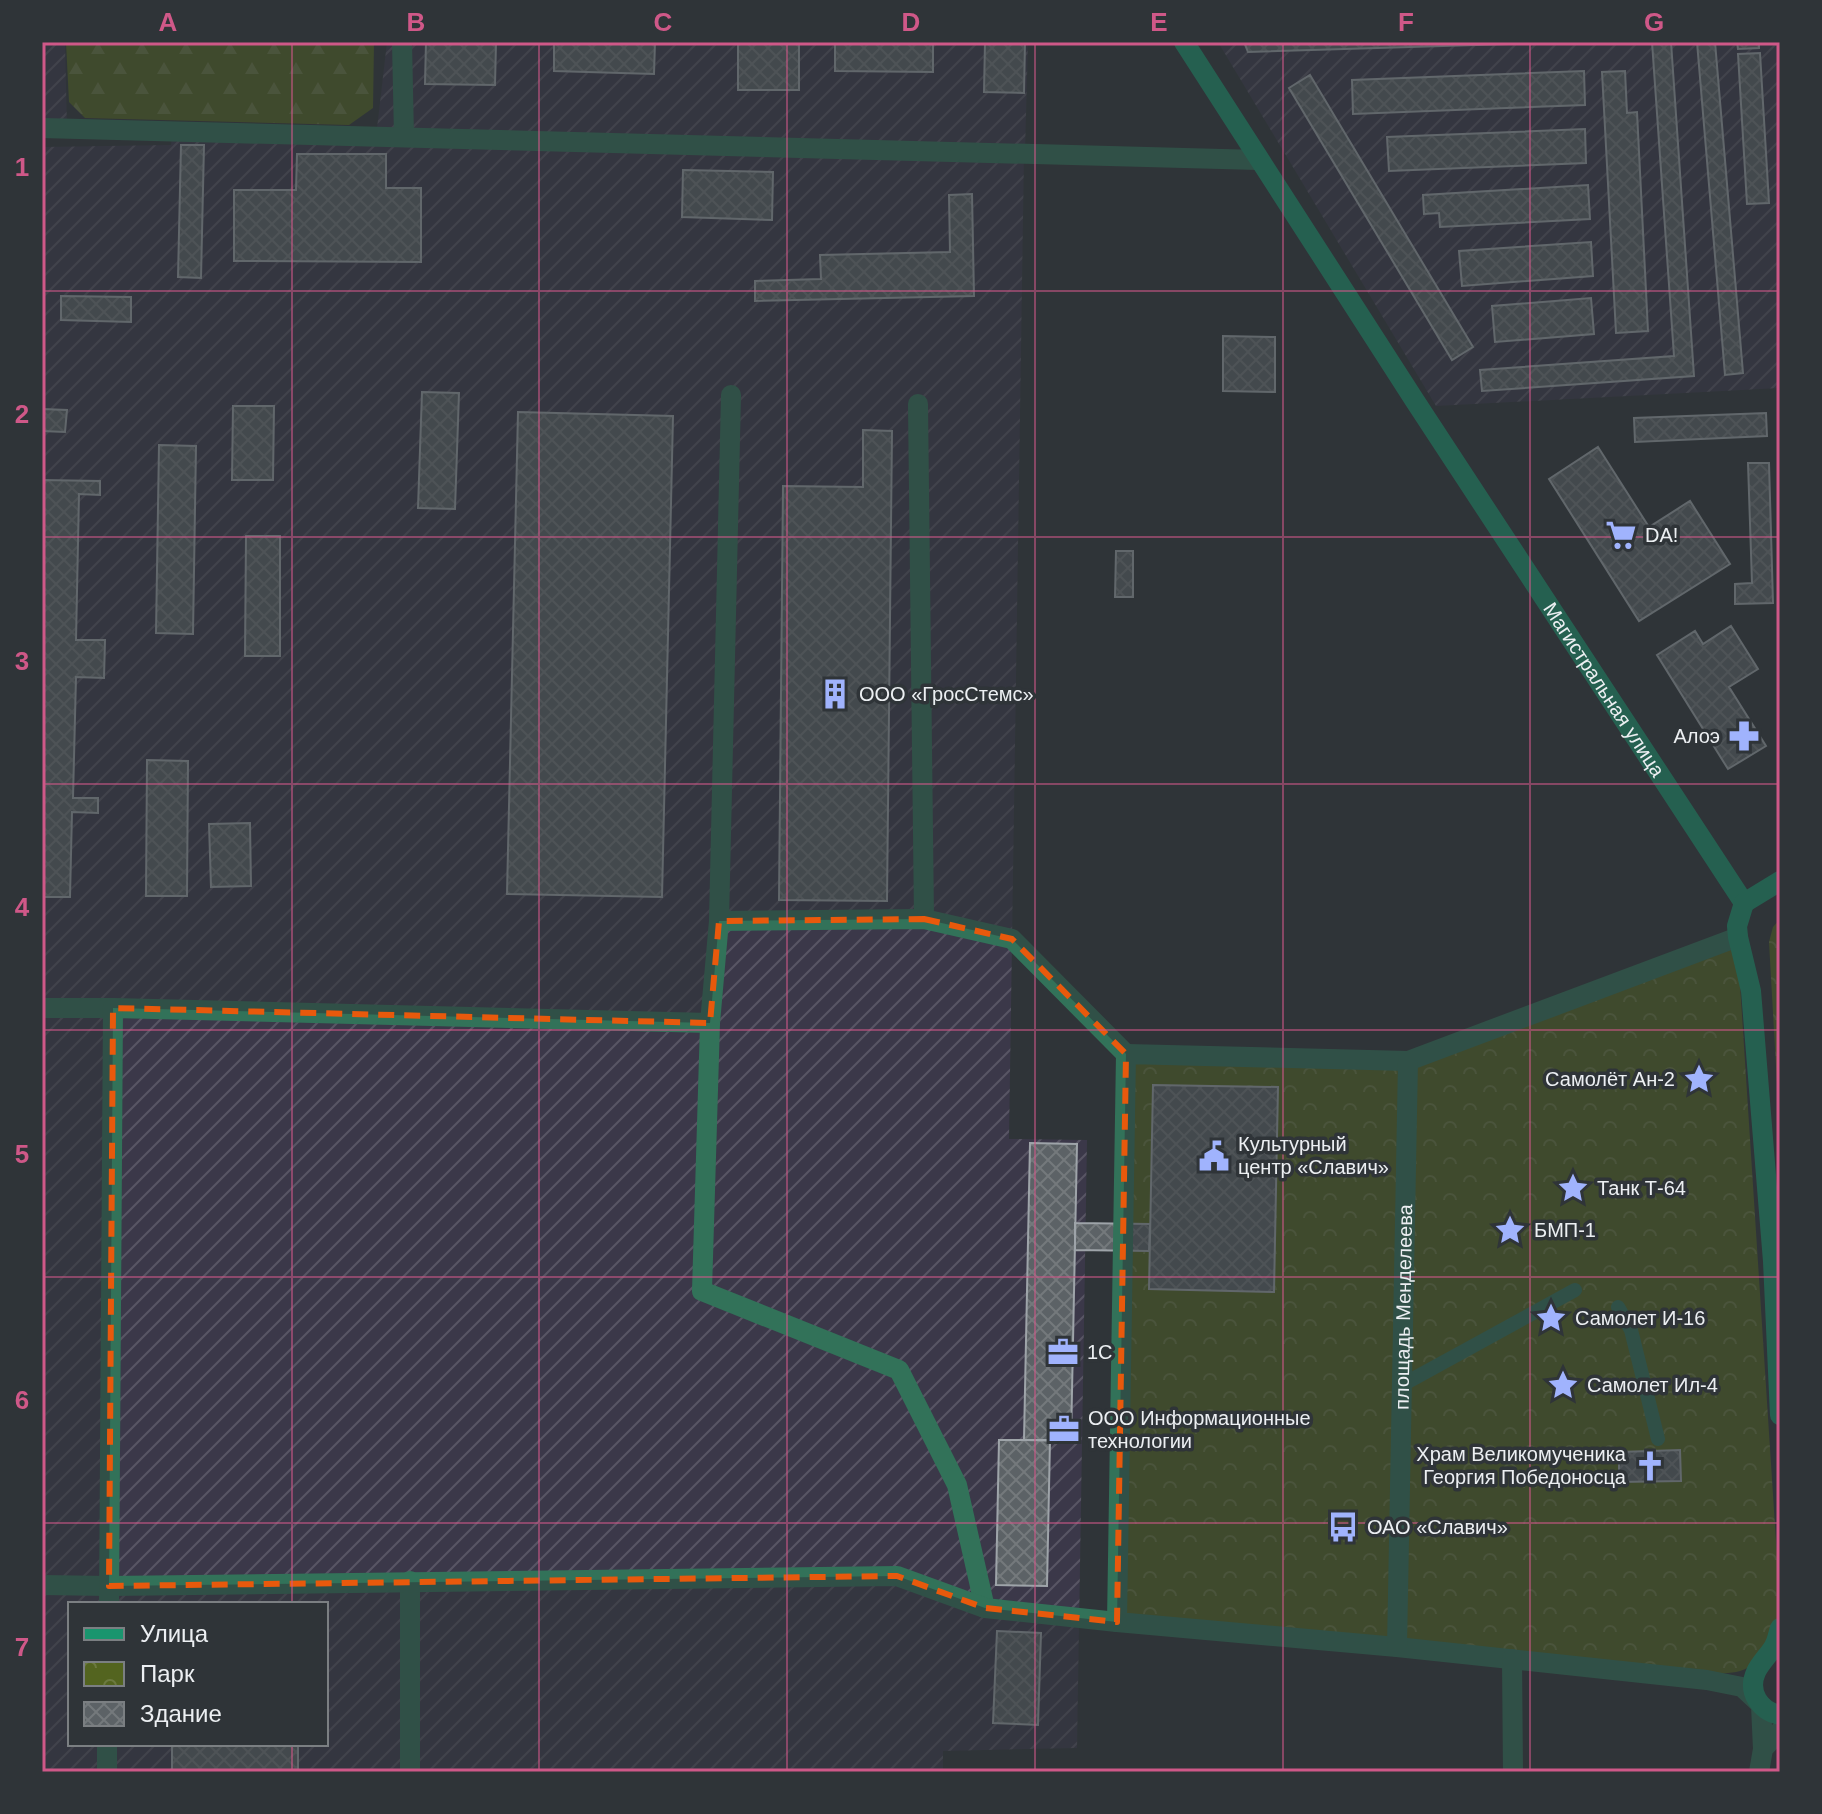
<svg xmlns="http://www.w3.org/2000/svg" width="1822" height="1814" font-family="Arial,sans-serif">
	<defs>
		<pattern id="industrial-furrows" width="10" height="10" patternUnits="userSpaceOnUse" patternTransform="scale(2)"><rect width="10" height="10" fill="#3b3849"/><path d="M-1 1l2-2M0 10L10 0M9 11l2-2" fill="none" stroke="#585564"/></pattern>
		<pattern id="forest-firs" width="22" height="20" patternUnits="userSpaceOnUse" patternTransform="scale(2)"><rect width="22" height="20" fill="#53641f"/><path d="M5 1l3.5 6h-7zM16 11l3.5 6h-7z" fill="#6c7a40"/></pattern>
		<pattern id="park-crowns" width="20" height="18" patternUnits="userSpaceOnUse" patternTransform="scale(2)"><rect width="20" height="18" fill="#53641f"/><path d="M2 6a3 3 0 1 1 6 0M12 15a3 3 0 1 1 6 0" fill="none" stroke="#6c7a40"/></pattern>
		<pattern id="building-cross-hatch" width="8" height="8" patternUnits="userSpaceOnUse" patternTransform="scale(2)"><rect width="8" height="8" fill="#5c6266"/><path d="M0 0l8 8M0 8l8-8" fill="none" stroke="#74797c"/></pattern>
	</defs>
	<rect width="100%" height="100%" fill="#2f3438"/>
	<!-- industrial -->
	<path fill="url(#industrial-furrows)" fill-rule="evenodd" d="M42,42H65L67,128H42Z
		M387,42H1028L1025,152L376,137Z
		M1218,42H1780V388L1436,406Z
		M172,134L1024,154L1009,1139L1087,1140L1077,1748L943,1751V1772H42V147L171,145ZM70,1604H326V1744H70Z"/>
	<!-- forest -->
	<path fill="url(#forest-firs)" d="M66,42H374L373,108L349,125L85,118L69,102Z"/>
	<!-- park -->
	<path fill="url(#park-crowns)" d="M1780,919V1137L1769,942L1773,927Z
		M1737,938L1780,1603C1779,1628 1767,1663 1740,1671C1730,1674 1718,1673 1707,1674L1117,1622L1126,1054L1408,1061Z"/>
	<!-- building -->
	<path fill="url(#building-cross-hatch)" stroke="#9ea4a9" stroke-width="2" d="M426,42L496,43L495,85L425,84Z
		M554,42H655L654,74L554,71Z
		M738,42H799V90H738Z
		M835,42H933V72L835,71Z
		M985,42H1025L1024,93L984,92Z
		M1244,42H1574L1248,52Z
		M1652,42H1671L1694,376L1482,391L1480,370L1674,356Z
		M1697,42H1715L1743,373L1725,375Z
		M1737,42H1759V48L1738,49Z
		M1760,53L1769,203L1747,204L1738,54Z
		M1584,71L1585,105L1353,114L1352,80Z
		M1625,71L1627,113L1637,112L1648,331L1616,333L1602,72Z
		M1310,75L1473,347L1452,360L1289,88Z
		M1585,129L1586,163L1389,171L1387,137Z
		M181,145H204L201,278L178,277Z
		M297,154H386V188H421V262L234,261V190H296Z
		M683,170L773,172L772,220L682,217Z
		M1588,185L1590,219L1440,227L1439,213L1424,214L1423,195Z
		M972,194L974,296L755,301V281L821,279L820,255L950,252L949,195Z
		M1591,242L1593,276L1462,286L1459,251Z
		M61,296L131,297V322L61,320Z
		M1591,298L1594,334L1495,342L1492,306Z
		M1223,336L1275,337V392L1223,391Z
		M422,392L459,393L455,509L418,508Z
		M233,406H274L273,480H232Z
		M42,409L67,410L65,432L42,431Z
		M518,412L673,416L662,897L507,894Z
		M1766,413L1767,436L1635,442L1634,418Z
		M863,430L892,431L887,901L779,900L783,486L863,487Z
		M159,445L196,446L193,634L156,633Z
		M1598,447L1649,527L1690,501L1730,564L1639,621L1549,479Z
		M1748,463H1769L1773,603L1735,604V584L1752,583Z
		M42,480L100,481V495L79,494L76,640H105L104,678L76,677L73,798H98V813L72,812L70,897H42Z
		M246,536H280V656H245Z
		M1116,551H1133V597H1115Z
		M1731,626L1758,669L1729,687L1766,746L1728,769L1657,655L1695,631L1703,644Z
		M147,760L188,761L187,896H146Z
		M250,823L251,886L211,887L209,824Z
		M1153,1085L1278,1087L1274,1292L1149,1289Z
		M1030,1143L1077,1144L1071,1441L1024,1440Z
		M1075,1223L1150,1224L1149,1251L1075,1250Z
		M999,1440H1050L1047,1586L996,1585Z
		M1680,1450L1681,1481L1619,1482V1452Z
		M997,1631L1041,1633L1038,1725L993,1723Z
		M172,1744H298V1772H172Z"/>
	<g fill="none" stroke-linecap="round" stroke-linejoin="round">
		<!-- pedestrian -->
		<path stroke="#327259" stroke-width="14" d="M1618,1307L1631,1330L1658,1439
			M1402,1385L1575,1290"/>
		<!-- minor -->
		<g stroke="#327259" stroke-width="20">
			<path d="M402,42L404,137"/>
			<path d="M42,128L1259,160"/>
			<path d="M918,404L924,919"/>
			<path d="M719,921L924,919L1012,939L1126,1054"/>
			<path d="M1738,937L1408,1061L1126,1054L1117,1622L1397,1647L1707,1680L1742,1687L1758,1702"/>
			<path d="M42,1008H113L710,1023L719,921L731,395"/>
			<path d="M710,1023L702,1291L899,1370L957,1485L985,1608"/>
			<path d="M410,1581V1772"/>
			<path d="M42,1585L109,1586L897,1576L985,1608L1117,1622"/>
			<path d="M109,1604L113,1008"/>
			<path id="s1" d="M1397,1647L1408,1061"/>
			<path d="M1512,1659L1513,1772"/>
			<path d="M107,1772V1744"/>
		</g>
		<!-- tertiary -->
		<path stroke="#327259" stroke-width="20" d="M1763,1749L1780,1731
			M1759,1772L1763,1749L1761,1705"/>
		<!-- secondary -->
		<g stroke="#1a956e" stroke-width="20">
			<path id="s2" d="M1184,42L1415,401L1744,903"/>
			<path d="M1744,903L1737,926L1738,937L1751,991L1773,1261L1780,1415"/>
			<path d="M1744,903L1780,881"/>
			<path d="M1780,1628C1778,1634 1777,1641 1774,1646C1769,1655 1760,1663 1756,1672C1747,1692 1760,1711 1780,1715"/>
		</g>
	</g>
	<!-- marked area -->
	<path d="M0 0H1822V1814H0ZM924,919L1012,939L1126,1054L1117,1622L985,1608L897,1576L109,1586L113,1008L710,1023L719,921Z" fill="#2f3438" fill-opacity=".55" fill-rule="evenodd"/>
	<path fill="none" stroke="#e8590c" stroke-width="6" stroke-dasharray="16 10" stroke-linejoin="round" d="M924,919L1012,939L1126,1054L1117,1622L985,1608L897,1576L109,1586L113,1008L710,1023L719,921Z"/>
	<!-- grid -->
	<path fill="none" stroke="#cf5888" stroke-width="2" stroke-opacity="0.55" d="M292,42V1604M539,42V1772M787,42V1772M1035,42V1772M1283,42V1772M1530,42V1772M42,291H1780M42,537H1780M42,784H1780M42,1030H1780M42,1277H1780M42,1523H1780M292,1744V1772"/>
	<!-- icons -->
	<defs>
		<g id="supermarket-bare" transform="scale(2.4)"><path d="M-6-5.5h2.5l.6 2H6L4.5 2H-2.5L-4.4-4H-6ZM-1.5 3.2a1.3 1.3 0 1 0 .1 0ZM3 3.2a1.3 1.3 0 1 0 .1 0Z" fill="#a0b3fd" stroke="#2f3438" stroke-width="2.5" paint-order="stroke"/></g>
		<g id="building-bare" transform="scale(2.4)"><path d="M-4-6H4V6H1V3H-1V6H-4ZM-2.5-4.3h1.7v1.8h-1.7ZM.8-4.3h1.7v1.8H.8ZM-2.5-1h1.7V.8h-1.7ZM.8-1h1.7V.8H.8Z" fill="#a0b3fd" stroke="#2f3438" stroke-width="2.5" paint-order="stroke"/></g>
		<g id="pharmacy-bare" transform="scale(2.4)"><path d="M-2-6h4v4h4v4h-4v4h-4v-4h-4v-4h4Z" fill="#a0b3fd" stroke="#2f3438" stroke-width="2.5" paint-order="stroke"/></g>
		<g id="sight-bare" transform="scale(2.4)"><path d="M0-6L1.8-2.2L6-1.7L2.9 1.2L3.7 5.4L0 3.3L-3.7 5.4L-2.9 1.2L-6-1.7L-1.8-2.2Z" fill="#a0b3fd" stroke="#2f3438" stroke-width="2.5" paint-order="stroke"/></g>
		<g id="civic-bare" transform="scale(2.4)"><path d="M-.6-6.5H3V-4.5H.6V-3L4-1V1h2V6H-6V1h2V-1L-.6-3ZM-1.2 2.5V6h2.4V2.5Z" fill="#a0b3fd" stroke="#2f3438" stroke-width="2.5" paint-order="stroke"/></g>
		<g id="office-bare" transform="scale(2.4)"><path d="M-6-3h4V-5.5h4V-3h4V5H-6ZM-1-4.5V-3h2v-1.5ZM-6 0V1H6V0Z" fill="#a0b3fd" stroke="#2f3438" stroke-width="2.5" paint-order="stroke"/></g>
		<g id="church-bare" transform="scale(2.4)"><path d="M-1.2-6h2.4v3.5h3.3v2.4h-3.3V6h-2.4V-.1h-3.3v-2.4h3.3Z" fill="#a0b3fd" stroke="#2f3438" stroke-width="2.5" paint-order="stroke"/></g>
		<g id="bus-bare" transform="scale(2.4)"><path d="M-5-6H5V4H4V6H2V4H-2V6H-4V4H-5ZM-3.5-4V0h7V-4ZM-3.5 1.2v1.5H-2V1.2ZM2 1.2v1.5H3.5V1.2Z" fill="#a0b3fd" stroke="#2f3438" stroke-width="2.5" paint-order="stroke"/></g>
	</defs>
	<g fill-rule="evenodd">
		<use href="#supermarket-bare" x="1621" y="535"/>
		<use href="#building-bare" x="835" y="694"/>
		<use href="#pharmacy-bare" x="1744" y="736"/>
		<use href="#sight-bare" x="1699" y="1079"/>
		<use href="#civic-bare" x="1214" y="1156"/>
		<use href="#sight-bare" x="1573" y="1188"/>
		<use href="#sight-bare" x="1510" y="1230"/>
		<use href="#sight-bare" x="1551" y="1318"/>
		<use href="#office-bare" x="1063" y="1352"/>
		<use href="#sight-bare" x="1563" y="1385"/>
		<use href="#office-bare" x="1064" y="1429"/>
		<use href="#church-bare" x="1650" y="1466"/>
		<use href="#bus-bare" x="1343" y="1527"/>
	</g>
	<g text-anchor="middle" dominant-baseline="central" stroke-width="7" stroke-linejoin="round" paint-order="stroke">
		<!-- poi labels -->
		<g font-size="20" fill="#eceff2" stroke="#2f3438" text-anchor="start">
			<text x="1645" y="535">DA!</text>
			<text x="859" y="694">ООО «ГросСтемс»</text>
			<text x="1720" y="736" text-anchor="end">Алоэ</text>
			<text x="1675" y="1079" text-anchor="end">Самолёт Ан-2</text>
			<text x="1238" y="1144">Культурный<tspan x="1238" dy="23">центр «Славич»</tspan></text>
			<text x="1597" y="1188">Танк Т-64</text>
			<text x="1534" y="1230">БМП-1</text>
			<text x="1575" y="1318">Самолет И-16</text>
			<text x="1087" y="1352">1С</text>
			<text x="1587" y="1385">Самолет Ил-4</text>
			<text x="1088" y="1418">ООО Информационные<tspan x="1088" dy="23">технологии</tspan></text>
			<text x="1626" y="1454" text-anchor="end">Храм Великомученика<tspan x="1626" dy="23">Георгия Победоносца</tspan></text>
			<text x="1367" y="1527">ОАО «Славич»</text>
		</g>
		<!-- street labels -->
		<g font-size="20" fill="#eceff2" stroke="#2f3438">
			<text stroke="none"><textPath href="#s2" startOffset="772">Магистральная улица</textPath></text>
			<text stroke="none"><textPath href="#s1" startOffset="340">площадь Менделеева</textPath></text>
		</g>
	</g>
	<!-- border -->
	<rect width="1822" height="1814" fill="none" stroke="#2f3438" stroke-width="88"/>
	<!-- legend -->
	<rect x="68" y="1602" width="260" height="144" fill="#2f3438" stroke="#7b7f82" stroke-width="2"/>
	<rect x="84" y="1628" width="40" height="12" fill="#1a956e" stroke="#7b7f82" stroke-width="2"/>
	<text x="140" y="1642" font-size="24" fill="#eceff2">Улица</text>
	<rect x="84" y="1662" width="40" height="24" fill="url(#park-crowns)" stroke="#7b7f82" stroke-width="2"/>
	<text x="140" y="1682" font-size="24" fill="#eceff2">Парк</text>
	<rect x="84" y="1702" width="40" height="24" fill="url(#building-cross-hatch)" stroke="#7b7f82" stroke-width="2"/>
	<text x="140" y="1722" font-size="24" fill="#eceff2">Здание</text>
	<rect x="44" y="44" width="1734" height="1726" fill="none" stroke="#cf5888" stroke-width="3"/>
	<g font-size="26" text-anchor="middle" font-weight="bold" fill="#cf5888">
		<text x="168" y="31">A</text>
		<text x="416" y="31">B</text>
		<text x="663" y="31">C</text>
		<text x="911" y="31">D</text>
		<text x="1159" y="31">E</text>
		<text x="1406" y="31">F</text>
		<text x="1654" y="31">G</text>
		<text x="22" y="176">1</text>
		<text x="22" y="423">2</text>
		<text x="22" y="670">3</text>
		<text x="22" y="916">4</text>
		<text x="22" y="1163">5</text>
		<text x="22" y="1409">6</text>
		<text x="22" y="1656">7</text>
	</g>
</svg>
